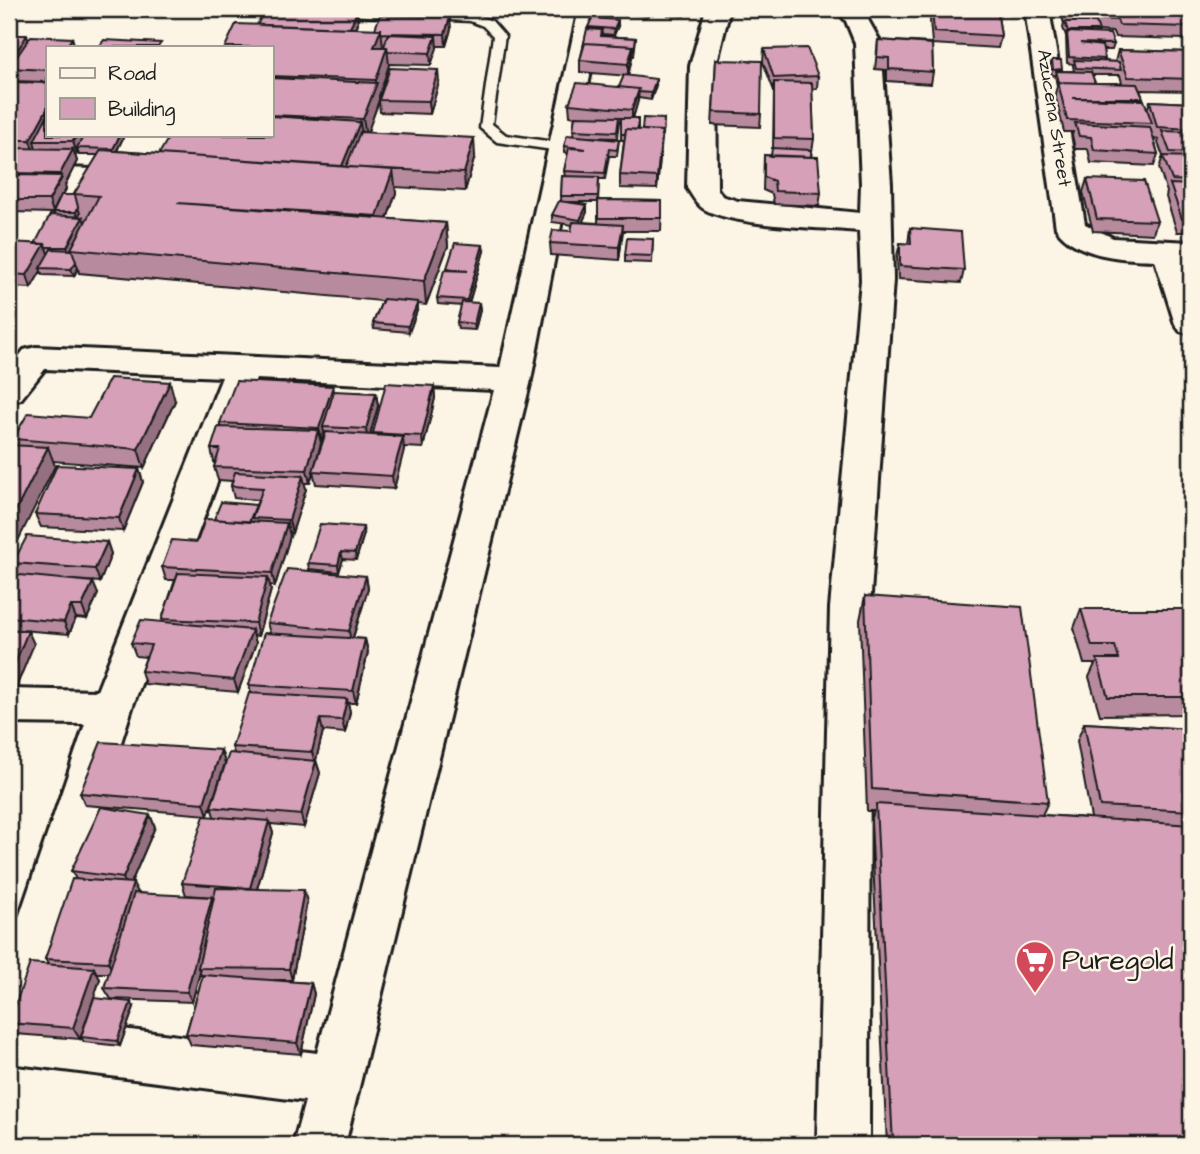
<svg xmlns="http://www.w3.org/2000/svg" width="1200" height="1154" font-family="'Architects Daughter',sans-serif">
	<rect width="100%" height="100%" fill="#fcf5e5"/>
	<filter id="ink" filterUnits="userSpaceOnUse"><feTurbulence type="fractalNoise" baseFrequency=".0143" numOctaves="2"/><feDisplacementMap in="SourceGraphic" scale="14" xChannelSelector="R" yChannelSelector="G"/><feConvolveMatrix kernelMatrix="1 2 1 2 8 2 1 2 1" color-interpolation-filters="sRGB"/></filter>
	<g filter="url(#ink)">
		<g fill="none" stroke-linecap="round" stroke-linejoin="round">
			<!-- service casing -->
			<g stroke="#1c1c1c" stroke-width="5">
				<path id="service" d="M300,9L471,13L492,21L505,36L492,124L506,135L560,143L567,147L560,151L497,142L480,128L493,36L483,26L470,21L306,13Z"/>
			</g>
			<!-- minor casing -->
			<g stroke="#1c1c1c" stroke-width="6">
				<path id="minor" d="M579,9H603L531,380L345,1145H293L305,1101L9,1063V947L85,724L9,723V689L97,691L222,377L45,369L21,399L9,402V369L24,350L36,347L500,368ZM256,379L494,390L317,1053L33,1018L132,708Z
					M706,9H730L716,66L717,188L722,196L738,201L860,213L861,184L855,43L846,21L836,9H862L881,43L891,184L893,280L870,608L869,1145H817L830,608L861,280L859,231C820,227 736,227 704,209C697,205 692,195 687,188L690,66Z
					M1025,9H1049L1085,224L1113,238L1191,242V260H1186L1191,277V334L1180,331L1175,324L1155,260C1122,259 1076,257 1056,228Z
					M9,145L93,148L103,151L107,157L103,163L93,166L9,163Z"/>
			</g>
			<!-- service -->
			<use href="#service" fill="#fcf5e5" fill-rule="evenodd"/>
			<!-- minor -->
			<use href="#minor" fill="#fcf5e5" fill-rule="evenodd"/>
		</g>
		<!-- wall -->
		<path fill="#b78a9e" stroke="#1c1c1c" stroke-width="2" fill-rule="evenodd" d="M501,9H544L543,12Z
			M595,9H652L649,16L595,10Z
			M669,9H685L684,16L668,15Z
			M747,9H777L776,12L753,16Z
			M929,9H997L1001,36L998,48L932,44L933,72L931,84L887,81V70L875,69L878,40L932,43Z
			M1060,9H1181L1189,27L1185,39L1115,37L1113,32L1098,31V33L1114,44L1112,50H1103L1104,61L1115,62L1118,50L1191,52V91L1140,90L1143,98L1142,100L1147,110L1150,101L1191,103V232H1177L1166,197L1167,192L1159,168L1163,156L1158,143L1159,140L1154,139L1158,154L1154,166L1091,163L1088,149H1075L1072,135L1073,132H1064L1055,94L1057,86L1055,75L1052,76L1050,66L1052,60L1062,69V71H1074L1073,66V64L1067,63L1066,36L1063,28L1064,24ZM1092,75H1120L1122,83H1095Z
			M357,11L358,23L356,29H451L446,46H437L431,65L389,64L379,96V99L439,82L430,114L380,112L379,101L367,133L475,156L465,191L395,187L396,193L387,219L446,223L448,246L426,305L418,304V308L409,332L374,329L373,323L382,301L79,273L78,268L74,276L43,275L41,271L31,288L9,287V242L35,244L54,216V213L10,212L9,210V78L47,135L123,138L117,151L159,154L271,135V47L257,25ZM78,152L79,155H98L75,195H63L66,189L65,185L77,161L74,154H77Z
			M618,26L614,35L602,34V36L636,38L634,56H632L628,76L580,72V60L588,27Z
			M9,35H27L28,40L72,38L75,47H47V82L12,81L10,74H9Z
			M764,49L818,76L817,88L812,89L814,139L811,157L821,193L819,206L774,204L772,194L763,190L764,155L771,156L773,148L774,91L763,62Z
			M716,60L761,114L760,127L712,125Z
			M656,85L651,100L638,98L633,118L638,130H642L664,119L657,189L620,188V175L624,140H621V121H619L617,138L583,137L619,140L617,156H609L605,179H599L598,202H565L587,205V212L582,222L598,223V200L662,201L661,231H623L619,260L551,255L550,243L571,231L573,225L552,222V215L561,201L562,176H565L564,171L568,153L564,152V146L573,136L575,117L570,116L569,104L619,87Z
			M1087,179L1157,221L1153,234L1093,231L1083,192Z
			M910,228L964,270L961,283L898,279L897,256L900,243L908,244Z
			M653,239L652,263L625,262V255Z
			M484,251L469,303H479L480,310L475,330L458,329L457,322L462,306L438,304L437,298L447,268Z
			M434,386L435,398L423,448L404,447L394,489L316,484L313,471L325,436L324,433L322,441H320L310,483H304L306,489L292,533H289L290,536L275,586L270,585L271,590L258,636L253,635L256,643L238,692L145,684L141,671L146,657L136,656L131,643L163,622L162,619L175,580H166L162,567L197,542L214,520L256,505L258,500L234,498L231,486L232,481L218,480L214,467L216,462H214L211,449L221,427L220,423L334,392L376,393L378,406L370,435H373V433Z
			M175,401L144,468L53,461L55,466L15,445L13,439L89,418Z
			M139,469L143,482L123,531L41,527L35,514Z
			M364,534L356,560L343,559L339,572L309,569L308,563Z
			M107,542L111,554L100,582L73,580L98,594L87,619L76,618L69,634L9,629V574L18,575L13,563Z
			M366,576L368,589L353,638L365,639L368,652L356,703H348L350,712L345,733L323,731L316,760L320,773L304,827L270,824L273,833L257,889L307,902L292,980H273L311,983L314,994L301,1054L191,1045L186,1034L202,978L200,972L192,1002L111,999L104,988L109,973H96L100,979L80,1039L15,1034L9,1025V1021L48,964L45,959L76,879L71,871L150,815L155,827L131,883L138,893L213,901L214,897L186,895L182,883L214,816L211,807L234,753L232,747L251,693L249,685L270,633L267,623Z
			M865,596L1048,802L1042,815L1091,818L1077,741L1084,723L1191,729V1145H887L871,821L874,811H867L860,620Z
			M1081,609H1191V714L1100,715L1089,677L1095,664H1084L1074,628Z
			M221,750L225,763L208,815L85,805L80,793Z
			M134,1007L120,1046L84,1042L81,1037Z"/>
		<!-- shaded-wall -->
		<path fill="#957081" stroke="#1c1c1c" stroke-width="2" d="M754,9H777L776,12L753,16Z
			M357,11L358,23L350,45L348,33Z
			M450,17L451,29L446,46L445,34Z
			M618,20V26L614,35V29Z
			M381,29L383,47H374Z
			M27,35L30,47L12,69L10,62Z
			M436,36L437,48L431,65L430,53Z
			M72,38L75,47H66Z
			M633,46L632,58L628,76V64Z
			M387,47L389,65L379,96V100L366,137L363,119L376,85V80Z
			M438,70L439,82L430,114L429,101Z
			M656,79V85L651,100V93Z
			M639,89L638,101L632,122V110Z
			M47,109V128L34,141L36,148L34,153L30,140Z
			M360,122L363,140L348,177L342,166Z
			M662,131L661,143L657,189V177Z
			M77,135H87L77,148L78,152L77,154L73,141Z
			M120,135H122L123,138L114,156L113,149Z
			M474,138L475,156L465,191L464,173Z
			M73,149L77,161L65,185L66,189L54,212H53L49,200L62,178L60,174Z
			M393,170L396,193L380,239L377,216Z
			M15,173L19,186L14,196L10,183Z
			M587,205V212L581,226L580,220Z
			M78,207L80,213L78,218L76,212Z
			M83,217L85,223L70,254L67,247Z
			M446,223L448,246L426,305L424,281Z
			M623,225L622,237L619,260V247Z
			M45,244L49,257L40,268L41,271L31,288L27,275Z
			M483,245L484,251L468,306L467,300Z
			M76,262L78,268L74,276L71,269Z
			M418,302V308L409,332L408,326Z
			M479,303L480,310L475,330L474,324Z
			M170,382L175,401L144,468L138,449Z
			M333,386L335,399L323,427L324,433L322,441L319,428Z
			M434,386L435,398L423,448L422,436Z
			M376,393L378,406L368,442L366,429Z
			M318,430L321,443L310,483L307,470Z
			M403,437L404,450L394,489L392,476Z
			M48,447L55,466L9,559V524Z
			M139,469L143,482L123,531L119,518Z
			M303,476L306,489L292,533L289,520Z
			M287,523L290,536L275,586L272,573Z
			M363,527L364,534L356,560L355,553Z
			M107,542L111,554L100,582L95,569Z
			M341,552L343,559L339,572L338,565Z
			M366,576L368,589L351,643L349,631Z
			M268,577L271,590L258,636L255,623Z
			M93,582L98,594L87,619L82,606Z
			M71,606L76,618L69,634L64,622Z
			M252,630L256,643L238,692L234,680Z
			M28,631L34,644L10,702L9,700V678Z
			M365,639L368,652L356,703L353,691Z
			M347,699L350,712L345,733L342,720Z
			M320,719L323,731L315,764L312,752Z
			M9,750L13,759L9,770Z
			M221,750L225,763L208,815L204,803Z
			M316,761L320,773L304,827L301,815Z
			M150,815L155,827L128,890L123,878Z
			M269,821L273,833L254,899L250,888Z
			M133,883L139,894L114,974L108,962Z
			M304,890L307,902L292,980L289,969Z
			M212,897L216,908L198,968L200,972L192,1002L187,992Z
			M94,968L100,979L80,1039L73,1028Z
			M311,983L314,994L301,1054L297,1043Z
			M131,1002L134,1007L120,1046L117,1041Z"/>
		<!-- building -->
		<path fill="#d5a0b8" stroke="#1c1c1c" stroke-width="2" d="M265,9H296L357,11L350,28L257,25Z
			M932,9H997L1001,36L934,32Z
			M1066,9H1181L1189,27L1119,25L1117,20L1100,19L1099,14L1067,12Z
			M380,15L450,17L445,34L381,33V29H375Z
			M592,18L618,20L614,29L588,27Z
			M1065,22H1096L1099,31H1068Z
			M236,24L381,29L374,47H387L376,80L271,76V47H225Z
			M587,29L602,30L601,36L636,38L634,50H633V46L585,43L583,47Z
			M1067,32L1110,34L1114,44L1080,43L1102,46L1105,59L1069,57Z
			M388,34L436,36L430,53L388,51L387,47H384Z
			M9,35H27L10,62H9Z
			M31,36L72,38L66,47H47V70L9,68Z
			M104,40L161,43L158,47H99Z
			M878,40L932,44L933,72L889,69V58L877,57Z
			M585,43L633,46L628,64L580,60Z
			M807,48L818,76L774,78L764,49Z
			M1118,50L1191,52V79L1128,77Z
			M716,60L762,61L761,114L713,112Z
			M1052,60H1061L1062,69L1053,70Z
			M1074,60L1119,62L1121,70L1076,68Z
			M390,68L438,70L429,101L379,100Z
			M1056,71L1091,72L1095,83L1059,82Z
			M624,75L656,79L651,93L638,92L639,89L619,87Z
			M271,78L377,83L363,119L271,115Z
			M10,82L47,83V109L30,140H9V84Z
			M774,82L812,83L814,139L774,138Z
			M1058,82L1137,84L1143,98H1073L1144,100L1152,123L1067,120Z
			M577,83L639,89L632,110L569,104Z
			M1150,101L1191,103V129L1157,127Z
			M47,116V135H77L73,141H34Z
			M271,116L360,122L342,166L159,154L170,135H271Z
			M575,116L619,117L617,132L573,130Z
			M621,118H638V130L626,129L625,134H621Z
			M643,118L664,119L663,135H661L662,131L642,130Z
			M1075,123L1150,127L1158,154L1094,150L1091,137L1079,136Z
			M626,129L662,131L657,177L620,175Z
			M1162,131L1191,132V153L1170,152Z
			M360,132L474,138L464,173L346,167Z
			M84,135H120L113,149L77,148Z
			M567,135L619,140L617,150L609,149L605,173L564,171L569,148L586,149L564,146Z
			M9,148L73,149L60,174L15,173L10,183Z
			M772,148L811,150V157L771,156Z
			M101,150L393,170L377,216L177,203L446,223L424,281L71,249L99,196L74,194Z
			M764,155L818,157L821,193L775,191L774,181L764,177Z
			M1163,156L1191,157V181L1172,180Z
			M19,175L62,176L49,200H9V193Z
			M562,176L599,177L598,196H561Z
			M1087,179L1144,181L1157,221L1097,219Z
			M1170,184L1191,185V219H1182Z
			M61,195H75L78,207L76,212H53Z
			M598,200L662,201V218H598Z
			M559,201L587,205L580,220L552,215Z
			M50,215L83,217L67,247H46L45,244H35Z
			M573,222L623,225L619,247L550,243L553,230L571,231Z
			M910,228L961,232L964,270L900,266V243L911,244Z
			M627,238L653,239L652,256L625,255Z
			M9,242L45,244L27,275L9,274Z
			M455,243L483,245L467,300L437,298L444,270L468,271L447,268Z
			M51,249L72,250L76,262L71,269L40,268Z
			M383,299L418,302L408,326L373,323Z
			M462,302L479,303L474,324L457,322Z
			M110,378L170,382L138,449L13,439L28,413L89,418Z
			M236,381L333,386L319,428L220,423Z
			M386,383L434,386L422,436L373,433Z
			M334,391L376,393L366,429L323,427Z
			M218,427L318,430L307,470L214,467L220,449H211Z
			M326,432L403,437L392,476L313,471Z
			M9,445L48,447L9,524Z
			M57,465L139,469L119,518L35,514Z
			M235,472L303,476L289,520L252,518L263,488L231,486Z
			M221,502L256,505L249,522L214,519Z
			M205,519L287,523L272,573L162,567L172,540L197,542Z
			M320,524L363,527L355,553L341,552L338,565L308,563Z
			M27,536L107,542L95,569L13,563Z
			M287,569L366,576L349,631L267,623Z
			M178,573L268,577L255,623L162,619Z
			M9,574L93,582L82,606H71L64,622L9,617Z
			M865,596L1022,607L1048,802L872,789Z
			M1081,609H1191V697H1108L1097,659H1119L1115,646H1092Z
			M141,620L252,630L234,680L141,671L151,645L131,643Z
			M9,631H28L9,678Z
			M264,633L365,639L353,691L249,685Z
			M249,693L347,699L342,720L320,719L312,752L232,747Z
			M1084,723L1191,729V811L1100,806Z
			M101,742L221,750L204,803L80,793Z
			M229,753L316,761L301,815L211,807Z
			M876,804L1191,825V1145H893Z
			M101,807L150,815L123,878L71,871Z
			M204,816L269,821L250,888L182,883Z
			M72,879L133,883L108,962L45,959Z
			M216,888L304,890L289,969L198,968Z
			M134,893L212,897L187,992L104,988Z
			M30,963L94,968L73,1028L9,1023Z
			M203,975L311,983L297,1043L186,1034Z
			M94,998L131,1002L117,1041L81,1037Z"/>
	</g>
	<!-- icons -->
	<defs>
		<g id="supermarket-pin" transform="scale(2.0125)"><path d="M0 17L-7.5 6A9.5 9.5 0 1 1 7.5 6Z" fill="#d1495b" stroke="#fcf5e5"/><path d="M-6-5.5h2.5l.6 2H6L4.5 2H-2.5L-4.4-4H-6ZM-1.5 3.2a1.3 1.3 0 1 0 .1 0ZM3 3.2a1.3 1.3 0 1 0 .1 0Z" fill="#fff"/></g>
	</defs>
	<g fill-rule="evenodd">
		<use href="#supermarket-pin" x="1035" y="960"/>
	</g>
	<g text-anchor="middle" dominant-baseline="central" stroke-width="5" stroke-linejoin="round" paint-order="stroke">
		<!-- far-street labels -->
		<g font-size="19" fill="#1c1c1c" stroke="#fcf5e5">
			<text transform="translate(1054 118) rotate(81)">Azucena Street</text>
		</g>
		<!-- near-poi labels -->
		<g font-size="28" fill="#1c1c1c" stroke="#fcf5e5" text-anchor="start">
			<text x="1062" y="960">Puregold</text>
		</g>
	</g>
	<!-- margin -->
	<rect width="1200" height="1154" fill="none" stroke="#fcf5e5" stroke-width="35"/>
	<rect x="18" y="18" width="1165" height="1119" fill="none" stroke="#1c1c1c" stroke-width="2.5" filter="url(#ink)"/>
	<!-- legend -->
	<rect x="46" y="46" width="228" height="91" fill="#fcf5e5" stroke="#a29e95" stroke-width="2"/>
	<rect x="60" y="68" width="35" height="10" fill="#fcf5e5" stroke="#a29e95" stroke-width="2"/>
	<text x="108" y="80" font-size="21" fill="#1c1c1c">Road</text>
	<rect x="60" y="98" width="35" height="21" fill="#d5a0b8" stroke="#a29e95" stroke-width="2"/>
	<text x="108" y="116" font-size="21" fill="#1c1c1c">Building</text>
</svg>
